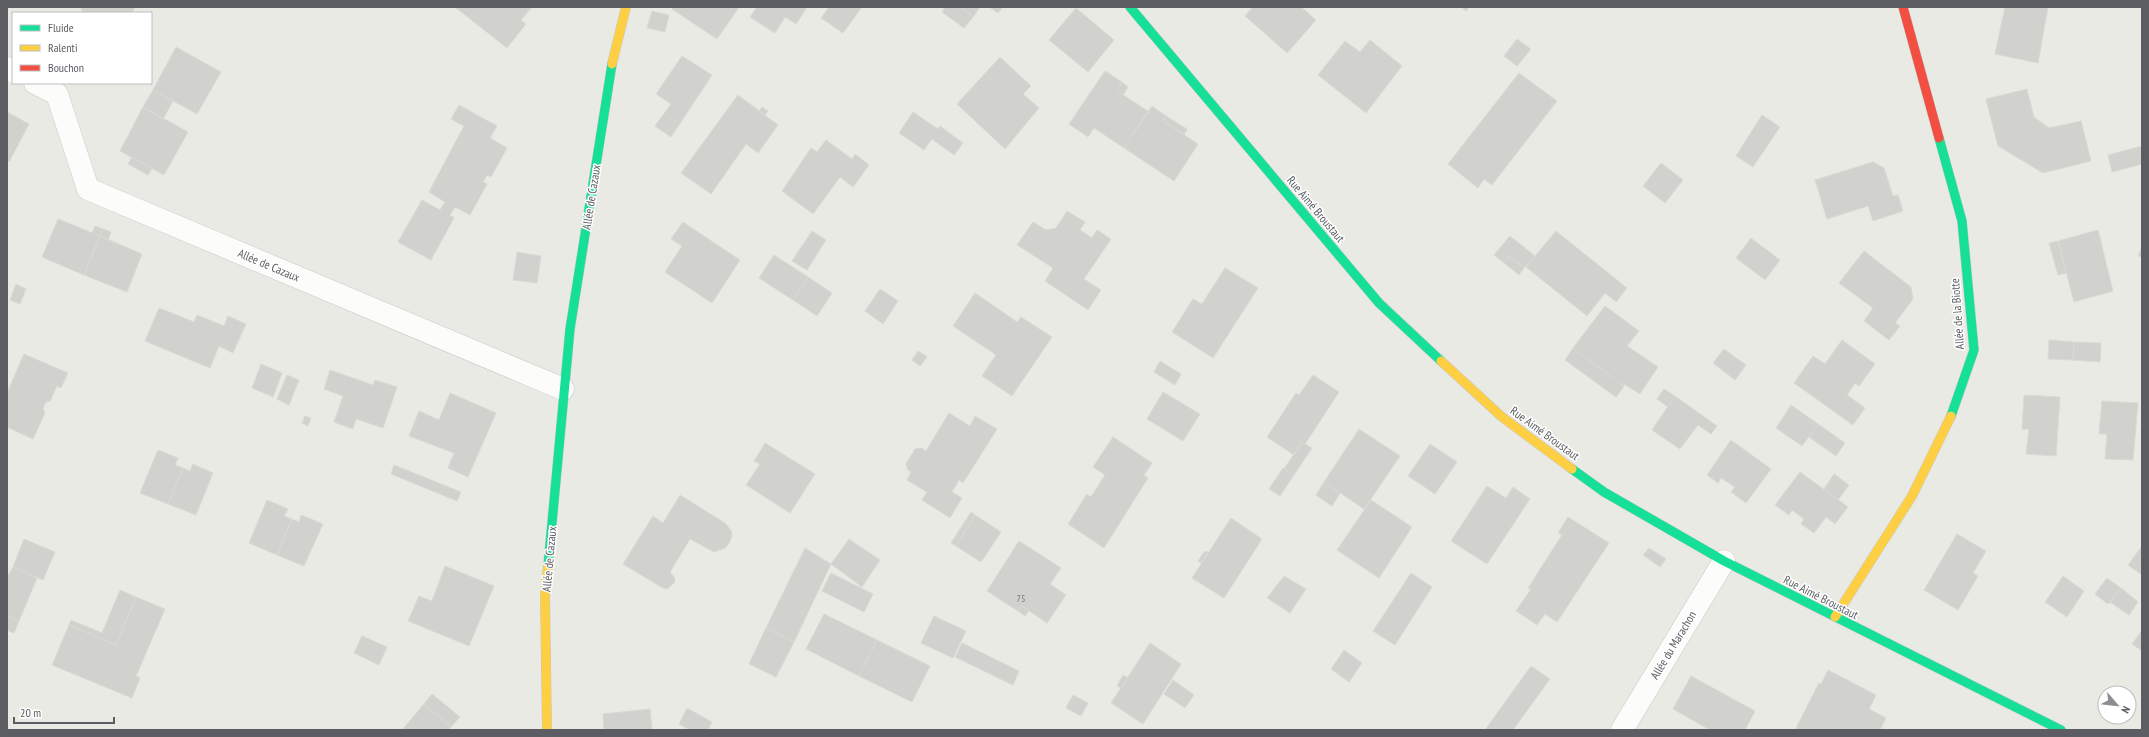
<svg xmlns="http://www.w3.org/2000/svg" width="2149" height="737" font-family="'PT Sans Narrow',sans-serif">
	<rect width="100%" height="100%" fill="#eaeae5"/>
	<!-- building -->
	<path fill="#d1d1ce" stroke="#dad9d4" d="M82,7H135L132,13H85L81,10Z
		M455,7H532L521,20L526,24L507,48Z
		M674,7H739L717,39L672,9Z
		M757,7H803L806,9L796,24L785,17L775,33L750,17Z
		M829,7H862L843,33L821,18Z
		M945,7H961L973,17L964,28L942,12Z
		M961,7H980L973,17Z
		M989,7H1003L998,13Z
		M1253,7H1301L1316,20L1287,53L1245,16Z
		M1461,7H1469L1466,11Z
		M2005,7H2048L2038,63L1995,54Z
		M1076,8L1114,40L1088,72L1049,40Z
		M652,11L669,15L665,32L647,28Z
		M1517,39L1531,49L1517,66L1504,56Z
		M1370,40L1402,66L1366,113L1318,75L1345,41L1360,52Z
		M176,47L221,72L197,114L153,90Z
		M682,56L712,75L671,137L655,126L671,104L656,94Z
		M1000,57L1031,86L1023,94L1039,108L1005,149L957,104Z
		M1105,71L1122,82L1117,91L1148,111L1124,148L1094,128L1088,137L1069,124Z
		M1519,73L1557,101L1492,185L1484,179L1478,188L1448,164Z
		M1122,82L1128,87L1123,95L1117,91Z
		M2027,89L2034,117L2049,128L2081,121L2091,161L2043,173L1998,146L1986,99Z
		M153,90L173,101L163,119L143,107Z
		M738,95L778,125L758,153L746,144L711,194L681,173Z
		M459,105L497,126L490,138L507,148L491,177L487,175L483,182L487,184L470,215L455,207L450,215L454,218L431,260L398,242L422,200L440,210L445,202L429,192L464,126L451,119Z
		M1152,106L1166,116L1163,121L1198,144L1174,181L1124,148Z
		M143,107L188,132L164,175L120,151Z
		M762,107L768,111L765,115L759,111Z
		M7,112L29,124L9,162L7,161Z
		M913,112L938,129L940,126L963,143L954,155L932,139L924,150L899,133Z
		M1762,115L1780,127L1753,167L1736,156Z
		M1166,116L1187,129L1184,135L1163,121Z
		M826,140L852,159L855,154L869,165L853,187L840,177L813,214L782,191L811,148L817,152Z
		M2142,146V164L2112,172L2108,155Z
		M132,157L152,168L148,175L128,164Z
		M1873,162L1884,168L1893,196L1898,195L1903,211L1873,221L1868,206L1827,219L1815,180Z
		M1661,163L1683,180L1665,203L1643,186Z
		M1067,211L1085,222L1080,230L1092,238L1097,230L1111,239L1084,279L1101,290L1088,310L1045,281L1053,268L1017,245L1033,222L1046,230L1056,228Z
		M58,219L100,236L84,275L42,257Z
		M683,222L740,260L712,303L665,272L682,246L671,239Z
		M95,226L103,229L100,236L92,233Z
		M103,229L111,232L108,240L100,236Z
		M2098,230L2113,291L2074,302L2058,241Z
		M812,231L826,240L807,270L792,261Z
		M1556,231L1627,288L1616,302L1605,293L1587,316L1526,267Z
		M100,236L142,254L127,292L84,275Z
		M1510,236L1535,256L1524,268L1509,256L1503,262L1494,255Z
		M1751,238L1780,260L1765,280L1736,258Z
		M2058,241L2066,273L2058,275L2049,243Z
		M2142,247V257L2138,256Z
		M1864,251L1911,287L1913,299L1895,323L1900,326L1889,340L1864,321L1873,308L1839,283Z
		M517,252L541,256L537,283L513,280Z
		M774,255L808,277L793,300L759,278Z
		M1509,256L1524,268L1519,275L1503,262Z
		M1225,268L1258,288L1213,358L1172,332L1193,299L1202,304Z
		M808,277L832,293L817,316L793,300Z
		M16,284L26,289L20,304L10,300Z
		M880,289L898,301L883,324L865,311Z
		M975,293L1017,322L1021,317L1052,337L1012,396L982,376L996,355L953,326Z
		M1605,306L1639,331L1627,346L1658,367L1640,394L1624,384V386L1573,348Z
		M159,308L194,322L197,315L224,326L228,316L246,324L233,353L219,346L210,368L145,341Z
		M1842,340L1875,364L1859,386L1855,383L1847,395L1865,408L1853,425L1794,383L1813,356L1825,364Z
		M2049,340L2074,342L2073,360L2048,359Z
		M2074,342L2101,343L2100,362L2073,360Z
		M1573,348L1624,386L1616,397L1565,360Z
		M1724,349L1746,365L1735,380L1713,363Z
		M918,351L927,357L920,366L912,360Z
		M24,354L68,373L61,388L57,386L50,401L46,402L43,408L45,413L33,439L7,427V393Z
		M1160,361L1181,374L1175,385L1154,372Z
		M261,364L282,373L273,397L252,388Z
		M330,370L373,385L375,380L397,387L383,428L356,419L353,429L334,422L343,396L324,389Z
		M287,375L299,380L289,405L277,399Z
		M1313,375L1339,392L1305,444L1302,442L1294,455L1267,437L1296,393L1299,395Z
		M1664,389L1675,396L1668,407L1657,399Z
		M1163,392L1200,414L1183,441L1147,419Z
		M450,393L496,413L468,477L448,468L454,453L409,436L419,411L439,420Z
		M2024,395L2060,397L2056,456L2026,454L2029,429H2022Z
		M1675,396L1717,426L1711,434L1698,425L1680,449L1652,430Z
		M2102,401L2138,403L2133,460L2105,459L2107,434H2099Z
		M1791,405L1818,424L1802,446L1776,428Z
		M949,413L970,426L975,416L997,429L963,483L959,480L952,492L962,498L950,518L922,500L927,492L907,480L911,472L908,470L906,464L915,449L921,448L926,451Z
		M305,416L311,418L308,426L302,423Z
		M1818,424L1845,443L1836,456L1809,437Z
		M1359,429L1400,456L1364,509L1324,482Z
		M1113,437L1152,463L1144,475L1148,478L1104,548L1068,524L1087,494L1091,497L1105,475L1093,467Z
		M1731,440L1771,469L1746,503L1731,492L1735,487L1721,478L1718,483L1707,475Z
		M1302,442L1312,448L1294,475L1284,469Z
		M765,443L815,474L790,513L746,485L760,464L754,461Z
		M1430,444L1457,462L1435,494L1408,476Z
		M158,450L178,458L175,465L183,468L168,504L140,493Z
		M193,464L213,473L196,515L168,504L183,468L190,471Z
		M394,465L461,492L457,501L391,474Z
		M1283,468L1294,475L1280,496L1269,489Z
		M1800,472L1848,507L1835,524L1826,517L1814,533L1801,524L1804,519L1792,510L1789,515L1775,505Z
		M1834,474L1849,485L1838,500L1824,489Z
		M1324,482L1340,493L1332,506L1316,495Z
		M1487,486L1506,498L1513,487L1530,499L1487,564L1451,541Z
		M680,495L725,523L731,530L732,535L730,542L725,548L714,552L690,539L670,572L675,578L674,583L667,589L661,587L623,564L653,516L663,523Z
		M267,500L288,509L284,516L292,519L277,555L249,543Z
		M1371,500L1412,527L1379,578L1337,550Z
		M971,512L975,515L956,546L951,543Z
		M301,515L323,524L304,566L277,555L292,519L299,522Z
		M975,515L1001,532L981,562L956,546Z
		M1568,517L1609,543L1557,622L1545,614L1537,625L1516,611L1531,589L1528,588L1562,535L1558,533Z
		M1231,518L1262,539L1224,598L1192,578Z
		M1957,534L1986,551L1973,573L1978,576L1958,610L1924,590Z
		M24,539L55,552L43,580L13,567Z
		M849,539L880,560L862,587L831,564Z
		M1019,541L1061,568L1050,584L1066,595L1047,623L1022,606L1018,611L987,591Z
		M2142,546V575L2128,565Z
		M805,548L831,564L794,642L766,628Z
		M1649,548L1666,559L1660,567L1643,555Z
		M1205,551L1208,552L1201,563L1198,561Z
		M445,566L494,586L469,646L408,621L419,596L432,601Z
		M13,567L37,578L19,621L7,616V577Z
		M831,573L873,594L864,612L822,591Z
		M1411,573L1432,587L1395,645L1373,631Z
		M1284,576L1306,589L1290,613L1267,598Z
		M2063,576L2084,591L2067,617L2045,602Z
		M2107,578L2121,588L2108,604L2095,594Z
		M2121,588L2138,602L2129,615L2110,602Z
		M120,590L136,597L116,645L69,625L71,620L102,633Z
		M136,597L165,609L136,676L140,678L132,698L52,665L69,625L116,645Z
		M1022,606L1029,611L1025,616L1018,611Z
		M824,614L877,640L859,676L806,649Z
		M7,616L19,621L14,633L7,630Z
		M934,616L966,631L953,658L921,643Z
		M766,628L794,642L776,677L749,664Z
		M2142,630V651L2132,644Z
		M362,636L387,647L379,665L354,653Z
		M877,640L930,666L912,702L859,676Z
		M962,643L1019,671L1013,685L955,657Z
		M1150,643L1181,664L1143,724L1111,703Z
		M1344,650L1362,663L1349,682L1331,669Z
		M1531,666L1550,679L1513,730H1485Z
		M1828,670L1876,695L1869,709L1886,718L1880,730H1795L1819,683L1821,684Z
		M1123,675L1128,678L1121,688L1117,686Z
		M1691,676L1755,711L1745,730H1710L1673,709Z
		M1173,680L1194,695L1185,708L1164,694Z
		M432,694L460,717L451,727L424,704Z
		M1073,695L1088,703L1081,716L1066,708Z
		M424,704L451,727L448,730H402Z
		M687,708L712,722L708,730H690L679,724Z
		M650,709L652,730H604L603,714Z"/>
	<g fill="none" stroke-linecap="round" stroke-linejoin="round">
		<!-- street casing -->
		<g stroke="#c7c7c5" stroke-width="23">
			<path id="street" d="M7,68L13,72
				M35,83L57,94L88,189L563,389
				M1622,730L1724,561"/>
		</g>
		<!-- fast casing -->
		<g stroke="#c7c7c6" stroke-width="10">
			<path id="fast" d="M1130,7L1379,303L1441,361
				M1939,138L1962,221L1974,350L1951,416
				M1572,469L1604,492L1724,561L2061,730
				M548,566L570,329L612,64"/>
		</g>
		<!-- slow casing -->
		<g stroke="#c7c7c6" stroke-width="10">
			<path id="slow" d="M612,64L626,7
				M1441,361L1502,417L1572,469
				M1835,617L1912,496L1951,416
				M547,730L545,596L548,566"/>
		</g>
		<!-- jam casing -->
		<g stroke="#c7c7c6" stroke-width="10">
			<path id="jam" d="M1903,7L1939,138"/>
		</g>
		<!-- street -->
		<use href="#street" stroke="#fcfcfb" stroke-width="22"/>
		<!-- fast -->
		<use href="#fast" stroke="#16e098" stroke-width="9"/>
		<!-- slow -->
		<use href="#slow" stroke="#ffcf43" stroke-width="9"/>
		<!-- jam -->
		<use href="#jam" stroke="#f24e42" stroke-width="9"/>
	</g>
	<g text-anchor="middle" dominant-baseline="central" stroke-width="3" stroke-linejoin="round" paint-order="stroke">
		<!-- number labels -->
		<g font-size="10" fill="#7a7b7e">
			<text x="1021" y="598">75</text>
		</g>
		<!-- street labels -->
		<g font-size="12" fill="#5b5d62" stroke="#fff">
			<text transform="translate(591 197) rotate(-81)">Allée de Cazaux</text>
			<text transform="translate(1316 209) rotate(50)">Rue Aimé Broustaut</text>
			<text transform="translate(269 265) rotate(23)">Allée de Cazaux</text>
			<text transform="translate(1957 314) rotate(-94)">Allée de la Biotte</text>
			<text transform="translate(1545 433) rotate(36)">Rue Aimé Broustaut</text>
			<text transform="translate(549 559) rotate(-85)">Allée de Cazaux</text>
			<text transform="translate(1821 597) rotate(27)">Rue Aimé Broustaut</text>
			<text transform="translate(1673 645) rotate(-59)">Allée du Marachon</text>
		</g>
	</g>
	<!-- border -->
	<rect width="2149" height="737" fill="none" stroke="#5b5d62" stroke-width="16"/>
	<!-- legend -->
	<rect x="12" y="12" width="140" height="72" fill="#ffffff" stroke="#bdbec0"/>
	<rect x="20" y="25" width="20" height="6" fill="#16e098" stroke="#bdbec0"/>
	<text x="48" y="32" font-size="12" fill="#5b5d62">Fluide</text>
	<rect x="20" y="45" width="20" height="6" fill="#ffcf43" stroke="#bdbec0"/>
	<text x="48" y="52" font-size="12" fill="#5b5d62">Ralenti</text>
	<rect x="20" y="65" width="20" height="6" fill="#f24e42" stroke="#bdbec0"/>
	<text x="48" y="72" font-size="12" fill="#5b5d62">Bouchon</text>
	<!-- north arrow -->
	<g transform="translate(2117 705) rotate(118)"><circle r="19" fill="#ffffff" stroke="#bdbec0"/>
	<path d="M0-3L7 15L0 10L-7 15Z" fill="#8d8e90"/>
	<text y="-6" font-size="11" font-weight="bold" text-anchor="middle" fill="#5b5d62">N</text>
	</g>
	<!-- scale -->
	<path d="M14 717v6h100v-6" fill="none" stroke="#5b5d62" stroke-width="2"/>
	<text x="20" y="717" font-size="12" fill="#5b5d62" stroke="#ffffff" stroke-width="3" paint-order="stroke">20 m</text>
</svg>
